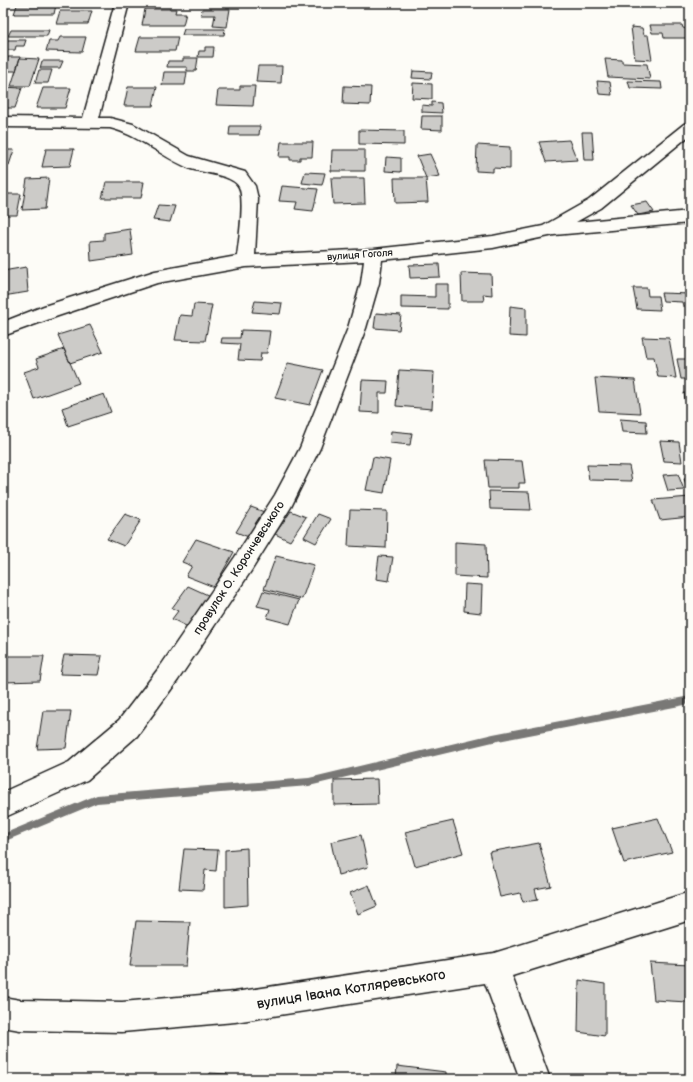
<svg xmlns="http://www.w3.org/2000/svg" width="693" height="1082" font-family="'Balsamiq Sans',sans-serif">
	<rect width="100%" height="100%" fill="#fdfcf7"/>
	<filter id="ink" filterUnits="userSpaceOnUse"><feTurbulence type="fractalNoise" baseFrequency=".025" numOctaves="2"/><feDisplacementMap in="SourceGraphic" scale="8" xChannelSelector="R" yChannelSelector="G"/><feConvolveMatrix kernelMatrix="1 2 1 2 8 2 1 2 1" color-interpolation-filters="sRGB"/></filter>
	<g filter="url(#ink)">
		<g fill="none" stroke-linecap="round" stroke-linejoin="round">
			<!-- stream -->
			<path fill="#797876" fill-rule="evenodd" d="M690,696V704L493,742L309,786L97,803L3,842V834L97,795L309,778L493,734Z"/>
		</g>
		<!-- building -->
		<path fill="#cccbc8" stroke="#1c1c1c" d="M17,5H56L54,14H14Z
			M145,9H176L175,13H186L183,25H142Z
			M202,9H230L227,27L213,26L215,15H201Z
			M60,11H92L88,24H56Z
			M650,25H682L683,28L688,29L690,38H664L663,33H652Z
			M631,27L642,28L644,35H648L652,60L635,59Z
			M184,29H225L224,35H182Z
			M11,30H49L47,36H8Z
			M60,37H86L82,52L46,51L49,41H58Z
			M140,37H178L175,51H136Z
			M3,40H26L24,46H16L15,50H3Z
			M205,47H214L213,57H198L199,51H205Z
			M8,57H20L16,71H3Z
			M20,58L39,59L30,86H11Z
			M183,58H198L196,71H187V67H167L168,61H183Z
			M605,59L622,60V63L647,64L650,79L608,77Z
			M42,61H63L60,68H40Z
			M258,66H282L281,83L256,82Z
			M39,70H52L48,83H35Z
			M413,71L432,72L431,79L412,78Z
			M164,72H187L185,85H162Z
			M686,75H690V85H688Z
			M597,81L610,82L612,95L599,94Z
			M628,81L661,82L662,89L630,88Z
			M413,83L432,84V99L412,98Z
			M240,86H255L253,106L216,105L218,90H240Z
			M344,86L371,87L370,105L343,104Z
			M3,87L22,88L15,108H3Z
			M128,87H157L153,106H124Z
			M43,88H71L65,108H36Z
			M432,102L441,103L442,113L422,112V105L432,106Z
			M422,116H442V130L421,129Z
			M230,126H260L259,135H229Z
			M359,130L404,131V145L359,144Z
			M582,132H592L594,160H584Z
			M569,140L577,160L546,162L539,142Z
			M281,142H313L312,157H300V160H290V157H279Z
			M477,145L510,147V169L493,168V172L476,171Z
			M46,149H74L70,166L42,167Z
			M3,150H14L9,165H3Z
			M332,150H365V171H331Z
			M430,154L440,176L426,178L417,156Z
			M386,157L401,158V172L385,171Z
			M305,172L325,173L322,185L302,183Z
			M49,178L45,209L22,210L27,179Z
			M331,178H364L365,203L333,204Z
			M394,178H426L428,202L395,203Z
			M106,182H144L141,198H102Z
			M282,186L318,189L313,211L295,209L297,202L279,201Z
			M6,194H21L17,215H3Z
			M647,202L654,212L638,215L631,205Z
			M158,205L175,206L170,222L153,220Z
			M130,229L133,255L91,261L90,241L104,240V233Z
			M439,264L440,277L410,278L409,265Z
			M26,267L28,292L3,296V271Z
			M461,273L491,274L492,295L483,294L484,301H462Z
			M435,284H448V309L401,308V296L435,297Z
			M633,288H647L648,296H658L660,310L637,309Z
			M661,293L690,294V306H683L682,302L663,301Z
			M255,301L282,303L280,314L252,312Z
			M194,304L212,305L205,341L175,340L180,315L192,316Z
			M510,306L526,308V337L509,336Z
			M376,313L401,315L399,330L374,328Z
			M90,325L103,352L70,363L58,335Z
			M241,330L270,331L267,353H261L260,361L238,360L240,344L221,343L222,338H240Z
			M642,337L669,338L676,378L658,377L654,357H646Z
			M64,349L79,383L34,399L24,372L39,367L36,359Z
			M677,359H690V379H681Z
			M288,363L323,370L310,405L275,398Z
			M399,370L434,372L432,409L396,406Z
			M595,378L635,380L640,413L599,411Z
			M362,380L388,381L387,393H379V413L360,412Z
			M684,393L690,394V422H689Z
			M104,394L111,412L68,426L62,408Z
			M620,419L646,421L647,433L622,432Z
			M391,431L412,433L410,445L390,443Z
			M660,441L679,442L682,462L664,461Z
			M373,457L390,460L384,493L366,490Z
			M485,460L522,461L525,483H519V488H488Z
			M587,465L629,466L632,481L589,480Z
			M678,474L684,490L668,491L663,475Z
			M690,478V495L684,479Z
			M489,491L529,492L531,510L490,509Z
			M690,497V517L660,520L653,500Z
			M251,507L267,513L251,538L236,532Z
			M350,510L387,511L386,548L348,546Z
			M291,511L306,517L290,541L275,534Z
			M125,514L141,520L124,546L107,539Z
			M318,514L331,519L316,543L304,537Z
			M196,539L234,552L214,587L186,576L192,566L182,562Z
			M455,542L486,544L487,578L455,576Z
			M276,556L314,565L302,599L264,589Z
			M379,556L393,557L389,581L376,579Z
			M465,584L482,585L481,613L464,611Z
			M188,586L210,596L188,627L172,619L178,611L172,608Z
			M263,591L299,600L290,624L267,618L270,609L257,606Z
			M64,655L102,656L98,675L60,674Z
			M3,656H44L40,681L3,682Z
			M43,711H71L66,748L37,749Z
			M377,779L378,804L334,805V780Z
			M658,818L672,852L624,863L612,828Z
			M453,821L463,853L415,866L405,832Z
			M361,835L368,867L338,875L331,842Z
			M539,843L551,886L535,889L538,900L523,902L520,893L500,897L489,852Z
			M247,848L248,905L225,907V850Z
			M184,849L218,850L216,871L205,870L203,890L179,889Z
			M369,885L377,906L358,914L350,893Z
			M136,921L190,922L186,966H130Z
			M650,963L690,965V994H686L687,1002L654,1000Z
			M579,980L605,984V1036L578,1032Z
			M397,1066L446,1072V1079H396Z
			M210,1073L227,1074L226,1079H209Z"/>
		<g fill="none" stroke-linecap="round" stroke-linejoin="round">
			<!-- minor casing -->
			<g stroke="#1c1c1c" stroke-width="3">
				<path id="minor" d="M115,3H129L99,118H110L133,124L189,156L245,172L255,186L258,199L255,255L374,249L493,236L543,226L589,200L684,124L690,122V135L601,208L576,222L690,211V223L554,235L493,248L382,260L379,283L366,328L320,448L291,507L251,571L178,680L137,736L87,780L3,818V792L69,762L119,720L162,664L235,557L275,495L300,448L348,328L361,283L364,261L246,267L157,283L58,316L3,336V322L44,306L155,271L237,256C239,241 245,199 239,187C233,175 204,173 191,169C163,158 139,135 110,128L3,127V117L83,118Z
					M690,892V920L512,976L550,1079H520L485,983L235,1022L122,1032L20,1030L3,1027V997L20,1000L122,1002L235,992L494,953Z"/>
			</g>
			<!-- minor -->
			<use href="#minor" fill="#fdfcf7" fill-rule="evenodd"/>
		</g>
	</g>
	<g text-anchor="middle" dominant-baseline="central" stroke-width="3" stroke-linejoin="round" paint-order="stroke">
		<!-- far-street labels -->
		<g font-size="10" fill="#1c1c1c" stroke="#fdfcf7">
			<text transform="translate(360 255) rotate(-4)">вулиця Гоголя</text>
		</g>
		<!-- street labels -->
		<g font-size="12" fill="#1c1c1c" stroke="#fdfcf7">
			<text transform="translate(239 568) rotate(-57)">провулок О. Корончевського</text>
		</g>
		<!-- near-street labels -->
		<g font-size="14" fill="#1c1c1c" stroke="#fdfcf7">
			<text transform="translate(351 989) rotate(-9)">вулиця Івана Котляревського</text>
		</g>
	</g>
	<!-- margin -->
	<rect width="693" height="1082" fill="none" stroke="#fdfcf7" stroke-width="16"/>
	<rect x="8" y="8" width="677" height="1066" fill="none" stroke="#1c1c1c" stroke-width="1.5" filter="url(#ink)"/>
</svg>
